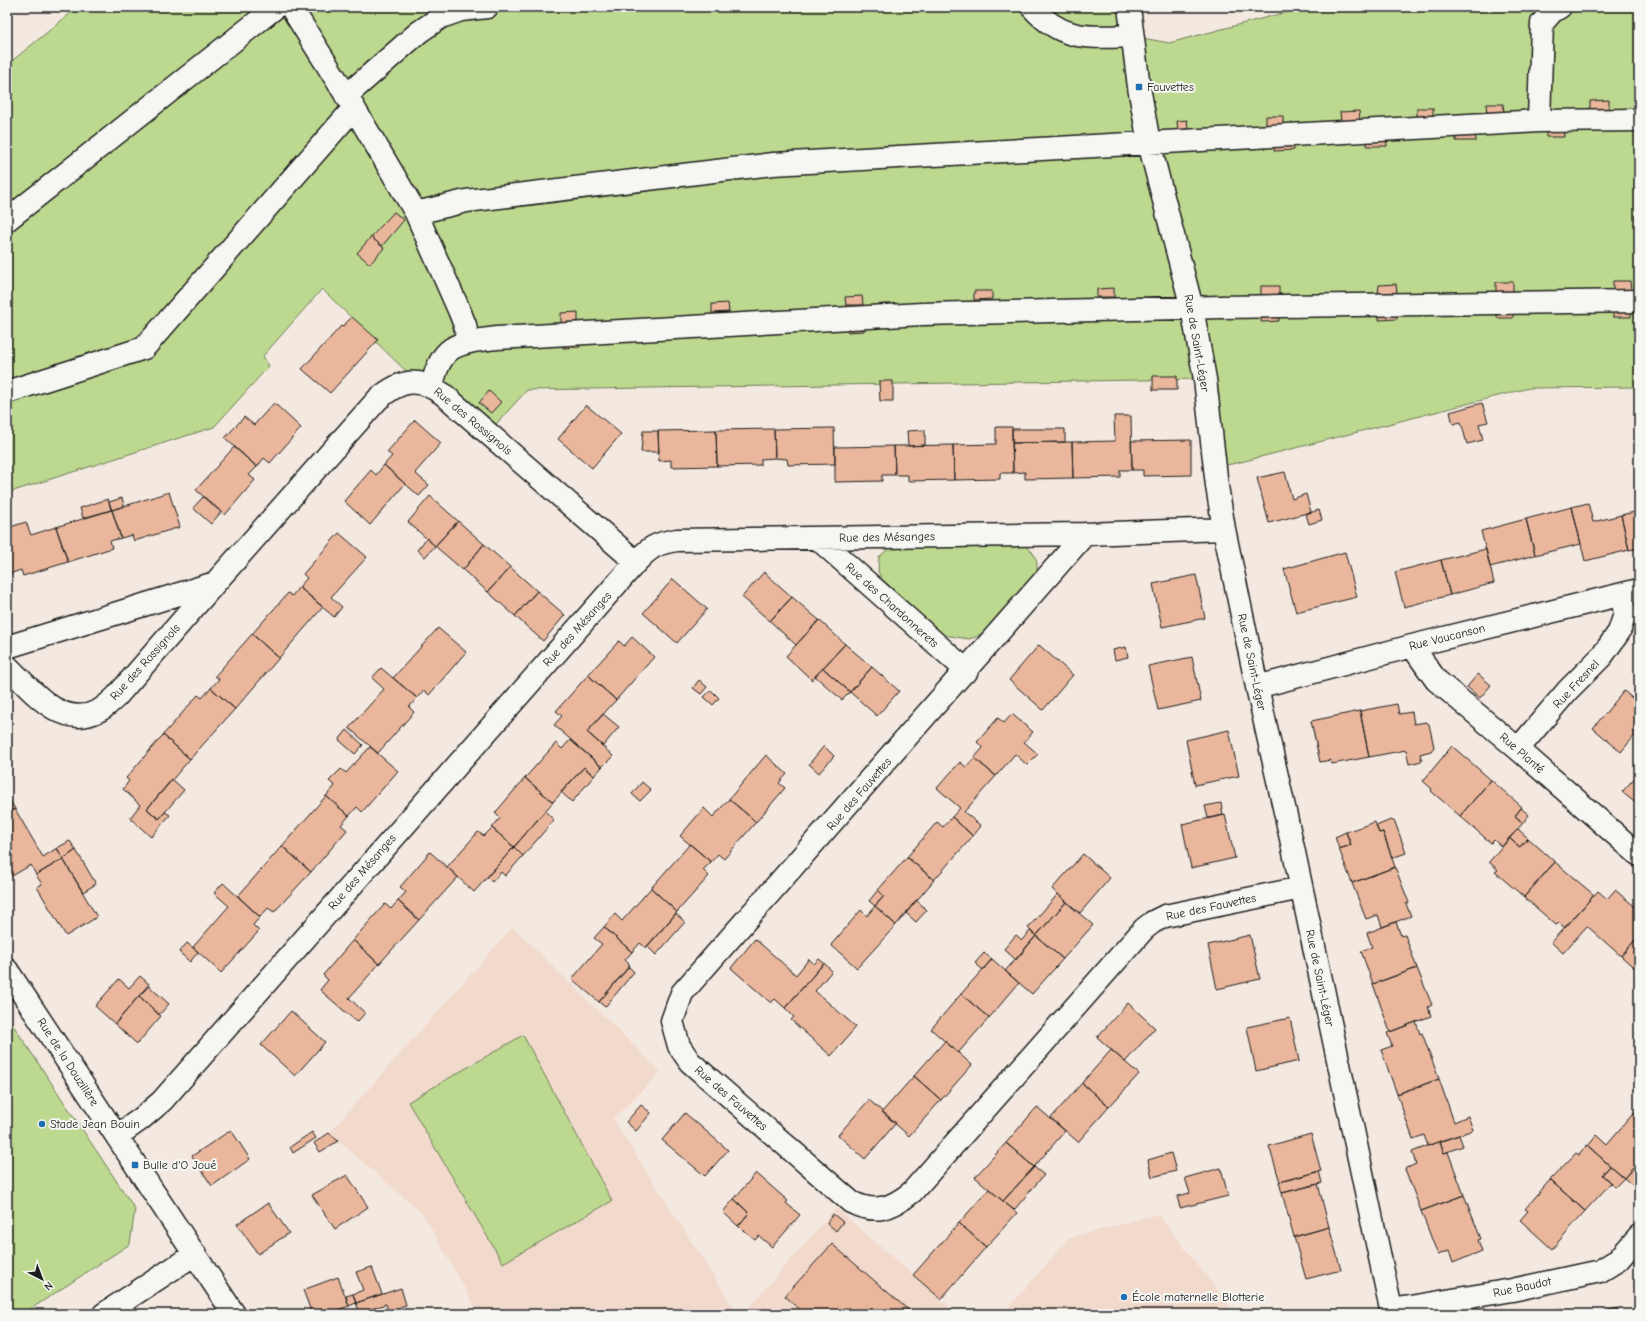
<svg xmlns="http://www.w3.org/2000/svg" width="1646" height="1321" font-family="'Comic Neue',sans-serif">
	<rect width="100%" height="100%" fill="#f4e9e1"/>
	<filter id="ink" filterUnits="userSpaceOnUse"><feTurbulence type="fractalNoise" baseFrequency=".025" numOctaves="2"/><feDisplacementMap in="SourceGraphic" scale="8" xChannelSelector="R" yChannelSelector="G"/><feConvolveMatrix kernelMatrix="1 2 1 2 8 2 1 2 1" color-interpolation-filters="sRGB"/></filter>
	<g filter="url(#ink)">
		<!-- built -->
		<path fill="#f1dacc" d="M513,927L661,1072L613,1119L738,1314H479L423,1214L329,1133Z
			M836,1208L958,1314H743Z
			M1158,1214L1236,1314H1003L1069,1238Z"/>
		<!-- green -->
		<path fill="#bdd990" stroke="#6c7a56" d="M78,7H1129L1132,36L1169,43L1306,7H1532L1535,10L1542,7H1639V387L1529,388L1237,463L1215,467L1204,379L527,390L488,433L418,383L322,289L263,356L269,366L214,427L7,493V65Z
			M892,546H1026C1036,554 1039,562 1036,575L989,628L976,637L969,639L943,635L881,578L878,571L879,557Z
			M7,1016L135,1209L130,1244L23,1314H7Z
			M523,1035L612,1201L503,1263L408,1102Z"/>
		<!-- building -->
		<path fill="#eab79c" stroke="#1c1c1c" d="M1609,100V109L1590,110V101Z
			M1486,104H1503L1504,113L1487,114Z
			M1417,108H1433V117H1417Z
			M1359,111L1360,120L1341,121L1340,112Z
			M1266,116H1283V124L1266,125Z
			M1187,120L1188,129L1178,130L1177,121Z
			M1546,128H1563L1564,137H1546Z
			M1456,132H1475L1476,141H1456Z
			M1386,136L1387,146H1367L1368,137Z
			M1293,141L1294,150L1274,151V142Z
			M394,212L404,220L382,246L371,237Z
			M371,237L384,248L370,264L357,253Z
			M1613,281H1630L1631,291H1613Z
			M1496,282H1513V292H1496Z
			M1396,284L1397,293L1378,294L1379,285Z
			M1261,286H1279V295L1261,296Z
			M1114,288V297H1097V289Z
			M974,291H992V299L974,300Z
			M862,296L863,305H846L845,297Z
			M728,303L729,312L712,313V304Z
			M1613,307H1631V317H1613Z
			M1497,309H1513V318H1497Z
			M1397,310V319L1379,320V311Z
			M578,312V322L561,323V313Z
			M1261,312H1279V321L1261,322Z
			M352,317L378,340L330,393L302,369L341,326L342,327Z
			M847,322H864V331L847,332Z
			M579,339L580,347L563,348V340Z
			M1153,376H1177V390H1153Z
			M879,381H893V401H880Z
			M489,391L501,402L491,413L479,403Z
			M274,403L301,428L270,463L264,458L257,467L225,438L244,417L254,425Z
			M1482,403L1488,422L1479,424L1483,440L1467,444L1461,422L1453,424L1450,412Z
			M586,405L621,434L592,468L558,439Z
			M1114,416H1131L1132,470H1120V477L1073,478L1072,442L1115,441Z
			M415,420L441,443L415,473L429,485L419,496L384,465L392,456L387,452Z
			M996,427H1012L1013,473H1000V479L954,480L953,445L996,444Z
			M834,428L835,464L788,465L787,459L775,458L774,429Z
			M774,429L775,458L761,459V465L717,466L716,430Z
			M1012,429H1065V442L1012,443Z
			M716,430L717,466L671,467V460L659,461L658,431Z
			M925,430V445L908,446L907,431Z
			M643,431H658L659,452H641Z
			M1191,440V475L1143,476V470H1132L1131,441Z
			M1072,442L1073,478L1025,479V472L1013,473L1012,443Z
			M953,445L954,480L908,481V475H895L894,446Z
			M894,446L895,475H882V481L835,482V447Z
			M234,447L257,467L249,475L255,480L225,515L196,490Z
			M384,465L405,484L370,525L344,501L371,470L376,475Z
			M1285,472L1292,499L1306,494L1311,512L1269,523L1257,478Z
			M169,492L180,527L134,541L132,535L121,538L112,510Z
			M430,496L458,521L435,546L408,522Z
			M203,497L221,512L211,524L193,508Z
			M122,498L124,506L112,510L109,502Z
			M108,499L111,510L83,518L80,508Z
			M1588,503L1593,522L1621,515L1629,550L1585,561L1572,507Z
			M1572,507L1581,544L1535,555L1526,519Z
			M112,510L121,538L110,541L112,548L68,562L56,527Z
			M1319,510L1322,520L1309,524L1306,514Z
			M1639,511V548L1629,550L1621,515Z
			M1526,519L1535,555L1490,567L1481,531Z
			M458,521L484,544L463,570L435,546Z
			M26,522L31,535L56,527L68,562L23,576L21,570L9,574L7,566V528Z
			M339,533L367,557L331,597L342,607L334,617L299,587L307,578L303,574Z
			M427,538L435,546L425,557L417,550Z
			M484,544L510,567L488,592L463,570Z
			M1486,549L1494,583L1450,595L1441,560Z
			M1345,552L1357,597L1296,612L1284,569Z
			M1441,560L1450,595L1404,607L1395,572Z
			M510,567L537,591L515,616L488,592Z
			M764,572L792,597L770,621L742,597Z
			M1196,575L1205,618L1162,627L1153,584Z
			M673,579L707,609L677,643L643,613Z
			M299,587L323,607L279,658L252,634L288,593L292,596Z
			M537,591L565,615L543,641L515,616Z
			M792,597L819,620L796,645L770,621Z
			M819,620L845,644L812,680L786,656Z
			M438,628L466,652L429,695L424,690L417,698L393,678Z
			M252,634L279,658L235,709L211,688L219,679L215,676Z
			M632,637L654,657L616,700L588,675L619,641L624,646Z
			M845,644L872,667L850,692L823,668Z
			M1039,645L1073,675L1043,710L1009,680Z
			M1126,647L1128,657L1115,660L1113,650Z
			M1192,657L1201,701L1158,710L1148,666Z
			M872,667L899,691L877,716L850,692Z
			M381,668L417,698L409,707L414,712L378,753L349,728L384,689L372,678Z
			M823,668L850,692L842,700L815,676Z
			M1478,674L1491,685L1480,698L1467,687Z
			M588,675L616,700L587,732L613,756L602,767L554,725L562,716L556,711Z
			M699,680L707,687L701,694L693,688Z
			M211,688L235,709L190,759L163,735L198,695L202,698Z
			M711,690L719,698L713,705L704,697Z
			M1624,691L1639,704V723L1632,731L1636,734L1621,752L1593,728Z
			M1397,704L1399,714L1412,712L1414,724L1426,722L1429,724L1434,747L1431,751L1420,754L1422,761L1409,764L1406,750L1369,757L1360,711Z
			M1360,711L1369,757L1332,764L1331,760L1320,762L1311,721Z
			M603,714L619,727L603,746L587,732Z
			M1012,714L1033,732L1024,742L1038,754L1027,765L1015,754L996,776L974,758L983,748L977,742L998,718L1004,723Z
			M347,730L363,745L355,754L339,740Z
			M1229,730L1239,776L1195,785L1186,740Z
			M163,735L190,759L147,809L159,819L165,812L170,815L151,837L130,818L140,805L123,789L129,781L126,778Z
			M570,740L602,767L594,776L584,767L553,802L525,778L556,743L562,749Z
			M824,746L834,756L819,773L809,764Z
			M1452,746L1491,780L1460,816L1431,791L1432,789L1423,781Z
			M370,747L398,771L362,812L357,807L349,816L326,796L335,786L329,781L341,769L346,773Z
			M766,755L787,774L779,783L785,788L756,822L729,799Z
			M974,758L996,776L964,812L981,826L973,836L952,817L960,808L937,788L960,762L966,767Z
			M584,767L594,776L572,802L561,792Z
			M1639,773V806L1622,792Z
			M525,778L553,802L514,847L492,828L500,818L495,813Z
			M172,779L184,790L159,819L147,809Z
			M1491,780L1522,807L1515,816L1523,823L1502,847L1494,840L1491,843L1460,816Z
			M642,782L651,790L640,801L632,794Z
			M7,796L15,809L7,813Z
			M326,796L349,816L341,825L347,830L311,872L282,846Z
			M729,799L756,822L724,859L718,854L711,862L680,836L704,808L713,817Z
			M1221,803L1223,815L1208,818L1205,806Z
			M1521,808L1529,815L1523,823L1515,816Z
			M15,809L43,857L57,848L63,859L36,875L31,865L12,876L7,868V813Z
			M545,811L554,820L523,856L514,847Z
			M1225,815L1235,858L1191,868L1182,824Z
			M952,817L973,836L934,880L907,857L937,822L943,827Z
			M1391,820L1395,822L1406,853L1392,858L1383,832L1379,833L1376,826Z
			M1375,822L1379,833L1383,832L1395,867L1352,883L1339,849L1351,845L1346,832Z
			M492,828L514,847L474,892L447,867L478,832L484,836Z
			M1518,829L1528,838L1520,847L1509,838Z
			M1346,832L1351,845L1339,849L1335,837Z
			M1509,838L1520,847L1528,838L1555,862L1524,897L1495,872L1498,870L1489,862Z
			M70,841L76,850L63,859L57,848Z
			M690,844L711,862L703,870L709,876L677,912L651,888Z
			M282,846L311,872L274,912L268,908L260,917L238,896Z
			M514,847L523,856L505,876L501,872L492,882L487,877Z
			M76,850L96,884L83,892L63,859Z
			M430,852L458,877L419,920L398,901L406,892L400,887Z
			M1083,854L1110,878L1080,913L1052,889Z
			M907,857L934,880L896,925L875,906L884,896L878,890Z
			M63,859L97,917L66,936L37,887L42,884L36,875Z
			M1555,862L1594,895L1565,928L1559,923L1556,925L1524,897Z
			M1395,867L1409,903L1406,904L1411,916L1382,927L1378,915L1366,919L1352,883Z
			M223,883L260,917L253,925L259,931L221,973L193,947L229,906L214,893Z
			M651,888L677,912L646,948L640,943L632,952L604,927L615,914L622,921Z
			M878,890L884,896L875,906L869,901Z
			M1615,890L1639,910V936L1621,956L1587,926L1563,953L1551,942L1598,891L1607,899Z
			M1058,894L1066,902L1036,936L1028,928Z
			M916,900L927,910L916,922L906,913Z
			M398,901L419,920L379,964L353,940L385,904L391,909Z
			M1066,902L1093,925L1063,959L1036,936Z
			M875,906L896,925L857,968L831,945L861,910L867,916Z
			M676,914L685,922L656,955L647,946Z
			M1396,922L1401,936L1405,935L1417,968L1373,984L1361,951L1372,947L1367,933Z
			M604,927L632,952L625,960L630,965L599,1002L572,979L602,944L594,938Z
			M1030,931L1036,936L1016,960L1004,949L1016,935L1022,940Z
			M1250,935L1260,979L1217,989L1208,945Z
			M1036,936L1063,959L1032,994L1005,971Z
			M1639,936V972L1621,956Z
			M755,939L796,975L809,959L814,964L819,959L824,963L785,1008L775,999L771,1003L731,968Z
			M353,940L379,964L349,998L365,1013L357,1022L320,990L328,980L323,975Z
			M187,943L198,952L190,962L179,952Z
			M984,953L992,959L983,970L975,963Z
			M992,959L1019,983L989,1018L961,994Z
			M824,963L832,971L815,991L856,1027L831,1056L791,1020L794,1017L785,1008Z
			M629,967L634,972L605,1007L599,1002Z
			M1417,968L1432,1005L1428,1007L1431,1016L1390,1032L1373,984Z
			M140,976L149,984L115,1024L95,1006L119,979L129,988Z
			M149,986L169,1004L159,1015L139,996Z
			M961,994L989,1018L958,1053L931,1029Z
			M139,996L161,1016L137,1044L115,1024Z
			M1128,1003L1155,1028L1125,1062L1097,1037Z
			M291,1011L325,1042L295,1076L261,1045Z
			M1290,1018L1299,1061L1256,1071L1247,1027Z
			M1416,1022L1420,1034L1422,1033L1439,1079L1397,1094L1381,1050L1392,1046L1387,1033Z
			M945,1041L972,1065L941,1100L914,1076Z
			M1111,1050L1139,1074L1109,1107L1082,1083Z
			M914,1076L941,1100L909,1136L882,1112Z
			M1439,1079L1454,1122L1468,1116L1473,1130L1428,1146L1424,1135L1413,1139L1397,1094Z
			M1082,1083L1109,1107L1078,1142L1051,1118Z
			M869,1100L896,1123L865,1159L838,1135Z
			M641,1105L651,1113L636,1131L626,1122Z
			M1037,1107L1065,1131L1034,1167L1006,1143Z
			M1639,1108V1122L1632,1115Z
			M685,1113L728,1150L705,1176L662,1140Z
			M1632,1115L1639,1122V1174L1633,1168L1624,1178L1588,1146L1597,1135L1607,1144Z
			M231,1130L250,1159L212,1186L192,1156Z
			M312,1132L316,1138L293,1153L290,1147Z
			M329,1133L338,1141L320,1152L314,1143Z
			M1311,1134L1321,1171L1280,1182L1269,1146Z
			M1459,1135L1463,1146L1444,1153L1440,1141Z
			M1440,1141L1444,1153L1448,1152L1464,1195L1421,1211L1405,1169L1416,1164L1412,1152Z
			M1006,1143L1034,1167L1003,1201L975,1177Z
			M1587,1145L1610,1166L1602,1175L1611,1183L1585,1211L1550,1180L1576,1153L1579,1155Z
			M1171,1153L1176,1171L1152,1177L1148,1160Z
			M1610,1166L1624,1178L1615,1187L1602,1175Z
			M1034,1167L1044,1175L1014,1210L1003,1201Z
			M1221,1168L1228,1196L1180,1208L1177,1196L1190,1193L1185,1178Z
			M1633,1168L1639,1174V1177L1632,1185L1624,1178Z
			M1319,1171L1322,1183L1282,1193L1279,1182Z
			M756,1173L788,1201L786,1203L800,1215L772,1247L759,1236L755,1240L738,1226L749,1213L734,1199Z
			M347,1175L368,1207L335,1229L312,1195Z
			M1550,1180L1585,1211L1552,1249L1520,1220L1528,1211L1525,1209Z
			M1318,1184L1329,1227L1294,1237L1282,1193Z
			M989,1189L1017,1213L986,1247L959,1223Z
			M1464,1195L1481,1239L1478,1240L1482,1251L1453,1263L1449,1251L1438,1255L1421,1211Z
			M734,1199L749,1213L738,1226L723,1212Z
			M268,1203L289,1233L258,1254L237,1224Z
			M833,1214L843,1222L836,1231L827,1223Z
			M959,1223L986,1247L941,1299L913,1275Z
			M1329,1227L1341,1270L1306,1279L1294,1237Z
			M832,1244L913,1314H805L785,1296Z
			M372,1267L382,1294L356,1303L353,1294L363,1290L356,1272Z
			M338,1277L349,1306L326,1314H312L303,1290Z
			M401,1288L406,1305L388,1311L386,1304L360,1313L356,1303Z
			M353,1294L356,1303L349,1306L346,1296Z
			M1563,1308L1564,1314H1538Z
			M1618,1308L1620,1314H1606L1605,1311Z
			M341,1309L342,1314H326Z"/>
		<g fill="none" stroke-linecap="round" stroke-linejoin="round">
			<!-- minor casing -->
			<g stroke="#1c1c1c" stroke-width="25">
				<path id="minor" d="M291,7L354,108L416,213L459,310L465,325L468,342
					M1032,7C1063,42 1089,37 1131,36
					M1129,7L1139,87L1149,143L1192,308L1205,379L1217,486L1224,529L1257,687L1292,843L1392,1314
					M346,96L419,32L441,17L461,10L487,7
					M1539,121L1542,23L1552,12L1560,7
					M416,213L466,201L773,164L1539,121L1639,120
					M7,220L276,7
					M432,386C441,343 458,343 497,338L922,314L1221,307L1639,301
					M7,392L144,348L354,108
					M1085,534L682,993L672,1021L679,1046L690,1062L851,1202C875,1214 891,1209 912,1192L1144,929L1153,922L1165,916L1301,888
					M817,538L967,671
					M1412,646L1436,680L1518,749L1639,855
					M7,647L215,583L378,399C401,380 417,376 443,394L636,562
					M7,666C31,689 61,730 98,711C105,708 110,702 116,697L215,583
					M1257,687L1412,646L1639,590
					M1518,749L1568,690L1602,656L1619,632L1625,614L1622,595
					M7,970L234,1314
					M117,1136L141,1119L162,1101L636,562C650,547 657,543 677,540L1085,534L1224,529
					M1392,1310L1512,1290L1600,1271L1618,1260L1639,1236
					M104,1314L195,1254"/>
			</g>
			<!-- minor -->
			<use href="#minor" stroke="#f6f6f2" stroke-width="22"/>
		</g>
	</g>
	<!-- markers -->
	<g fill="#1f6fb2" stroke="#f6f6f2" stroke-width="1.5">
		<rect x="1135" y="83" width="8" height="8" rx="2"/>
		<circle cx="42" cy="1124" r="4"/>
		<rect x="131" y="1161" width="8" height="8" rx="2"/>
		<circle cx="1124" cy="1297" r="4"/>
	</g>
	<g text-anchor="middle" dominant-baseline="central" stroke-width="4" stroke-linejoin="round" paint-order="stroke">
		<!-- poi labels -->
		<g font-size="12" fill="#1c1c1c" stroke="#f6f6f2" text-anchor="start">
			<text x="1147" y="87">Fauvettes</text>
			<text x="50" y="1124">Stade Jean Bouin</text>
			<text x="143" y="1165">Bulle d'O Joué</text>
			<text x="1132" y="1297">École maternelle Blotterie</text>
		</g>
		<!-- street labels -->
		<g font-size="12" fill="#1c1c1c" stroke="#f6f6f2">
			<text transform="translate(1197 343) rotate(80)">Rue de Saint-Léger</text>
			<text transform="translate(473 421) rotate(40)">Rue des Rossignols</text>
			<text transform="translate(887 537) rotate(-1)">Rue des Mésanges</text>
			<text transform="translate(892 605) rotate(42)">Rue des Chardonnerets</text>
			<text transform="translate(577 629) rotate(-48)">Rue des Mésanges</text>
			<text transform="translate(1447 637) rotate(-14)">Rue Vaucanson</text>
			<text transform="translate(145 662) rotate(-48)">Rue des Rossignols</text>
			<text transform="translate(1252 662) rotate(78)">Rue de Saint-Léger</text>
			<text transform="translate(1576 684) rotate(-47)">Rue Fresnel</text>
			<text transform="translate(1522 753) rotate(41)">Rue Planté</text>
			<text transform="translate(859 794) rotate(-49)">Rue des Fauvettes</text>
			<text transform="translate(362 872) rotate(-49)">Rue des Mésanges</text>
			<text transform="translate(1211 907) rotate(-12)">Rue des Fauvettes</text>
			<text transform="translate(1320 978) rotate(78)">Rue de Saint-Léger</text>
			<text transform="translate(68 1062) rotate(57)">Rue de la Douzillère</text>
			<text transform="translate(731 1098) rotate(41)">Rue des Fauvettes</text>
			<text transform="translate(1522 1287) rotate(-12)">Rue Baudot</text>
		</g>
	</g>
	<!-- margin -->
	<rect width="1646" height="1321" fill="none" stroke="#f6f6f2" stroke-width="24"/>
	<rect x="12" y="12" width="1622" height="1297" fill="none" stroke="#1c1c1c" stroke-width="1.5" filter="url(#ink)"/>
	<!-- north arrow -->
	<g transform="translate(42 1279) rotate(138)" stroke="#f6f6f2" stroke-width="3" paint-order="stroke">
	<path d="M0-3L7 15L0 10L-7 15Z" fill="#1c1c1c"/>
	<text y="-6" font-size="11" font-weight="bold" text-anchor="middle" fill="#1c1c1c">N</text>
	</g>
</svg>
